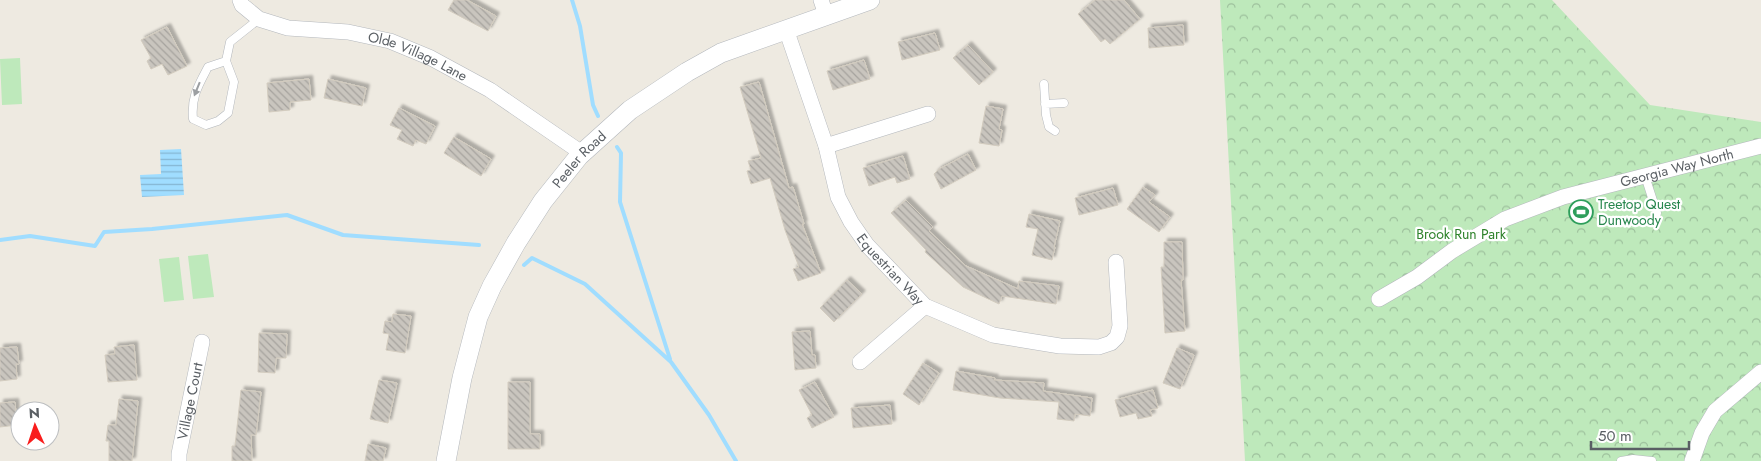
<svg xmlns="http://www.w3.org/2000/svg" width="1761" height="461" font-family="Jost,sans-serif">
	<defs>
		<pattern id="park-crowns" width="20" height="18" patternUnits="userSpaceOnUse" patternTransform="scale(1.25)"><rect width="20" height="18" fill="#bee9bb"/><path d="M2 6a3 3 0 1 1 6 0M12 15a3 3 0 1 1 6 0" fill="none" stroke="#9dc09c"/></pattern>
		<pattern id="water-rules" width="6" height="5" patternUnits="userSpaceOnUse" patternTransform="scale(1.25)"><rect width="6" height="5" fill="#a0ddff"/><path d="M0 2.5h6" fill="none" stroke="#85b6d2"/></pattern>
		<pattern id="building-back-hatch" width="6" height="6" patternUnits="userSpaceOnUse" patternTransform="scale(1.25)"><rect width="6" height="6" fill="#c9c5be"/><path d="M-1 5l2 2M0 0l6 6M5-1l2 2" fill="none" stroke="#a6a39e"/></pattern>
		<filter id="shadow"><feDropShadow dx="3.5" dy="-3.5" stdDeviation="1" flood-color="#0004"/></filter>
	</defs>
	<rect width="100%" height="100%" fill="#eeeae1"/>
	<!-- green -->
	<path fill="#bee9bb" d="M20,58L22,104L2,105L0,59Z
		M208,254L214,297L193,299L188,256Z
		M179,257L184,300L164,302L159,259Z"/>
	<!-- park -->
	<path fill="url(#park-crowns)" d="M1220,0H1552L1650,105L1761,122V461H1245Z"/>
	<!-- water -->
	<path fill="url(#water-rules)" d="M181,149L184,195L142,197L140,175L161,174L160,150Z"/>
	<g fill="none" stroke-linecap="round" stroke-linejoin="round">
		<!-- stream -->
		<path stroke="#a0ddff" stroke-width="4" d="M572,0L580,26L593,105L598,116
			M617,147L621,153L620,202L670,359
			M0,240L30,236L95,246L104,232L152,229L287,215L343,235L479,245
			M524,265L532,258L585,284L671,362L709,415L736,461"/>
	</g>
	<!-- building -->
	<path fill="url(#building-back-hatch)" stroke="#d3ccbf" filter="url(#shadow)" d="M454,0H467L496,16L488,31L448,10Z
		M1095,0H1124L1140,19L1110,44L1105,39L1101,42L1078,14Z
		M1183,25L1184,45L1149,48L1148,28Z
		M167,27L187,66L168,75L162,64L151,69L147,61L151,58L141,40Z
		M935,33L940,50L902,60L898,42Z
		M968,45L993,72L979,85L953,58Z
		M864,60L870,79L833,90L827,71Z
		M309,79L311,100L290,102V110L269,112L267,83Z
		M328,79L366,88L362,106L324,98Z
		M759,82L789,188L793,187L804,224H802L821,273L798,281L793,269L799,267L785,230L770,178L751,184L747,171L751,170L748,161L761,158L740,87Z
		M986,106L1003,109L999,129L1002,130L999,146L979,143Z
		M399,108L435,126L426,144L416,140L413,146L397,139L402,130L390,125Z
		M454,137L491,159L481,176L444,153Z
		M968,154L976,170L941,189L934,174L939,169Z
		M903,156L910,179L897,183L895,177L869,186L863,168Z
		M1143,187L1155,195L1149,202L1170,217L1159,232L1127,209Z
		M1113,188L1118,205L1079,215L1075,198Z
		M906,200L933,227L929,231L966,266L1018,289L1019,281L1059,286L1056,304L1002,296L999,304L963,287L925,252L926,250L891,213Z
		M1029,214L1060,221L1054,247H1055L1052,260L1032,255L1038,229L1026,227Z
		M1164,242H1182L1183,280H1181L1185,331L1165,333L1161,267H1164Z
		M847,280L862,294L834,322L820,308Z
		M393,314L411,316L405,353L386,350L389,334L383,333L385,321L392,322Z
		M810,331L812,355H815L816,368L795,370L792,332Z
		M259,333L287,334L286,358H276L275,373L258,372Z
		M134,345L137,380L108,382L105,355L115,354L114,347Z
		M17,347L19,364H16L17,379L0,381V348Z
		M1177,348L1194,355L1180,389L1163,383Z
		M923,363L939,373L919,405L903,394Z
		M956,371L995,378L994,380L1044,383L1043,391L1092,398L1090,416L1075,414L1074,421L1057,419L1059,402L1000,398L953,390Z
		M379,380L397,383L388,423L370,419Z
		M508,382H530V434H540V449H508Z
		M815,382L834,417L812,428L807,418L812,415L799,390Z
		M241,390L261,392L256,435H251L252,461H232V446H235Z
		M1153,390L1158,408L1150,410L1152,416L1138,419L1136,413L1120,417L1115,400Z
		M119,399L138,401L132,461H109V441H106L108,425H116Z
		M15,402L17,425L0,427V403Z
		M890,405L892,424L853,428L851,408Z
		M368,444L386,448L383,461H365Z"/>
	<g fill="none" stroke-linecap="round" stroke-linejoin="round">
		<!-- service casing -->
		<g stroke="#b4b8bd" stroke-width="9">
			<path id="service" d="M226,61L208,67C198,86 191,97 193,119L206,125L218,121L228,113L234,82L226,61L230,42L259,19
				M1044,84L1046,115L1049,127L1055,131
				M1045,104L1064,103
				M1645,176L1657,213
				M1621,461L1633,459L1652,461"/>
		</g>
		<!-- minor casing -->
		<g stroke="#b4b8bd" stroke-width="16">
			<g id="minor">
				<path id="s1" d="M240,0L242,5L259,19L288,28L348,32L390,41L431,58L490,90L576,149L579,156"/>
				<path d="M821,0L826,15"/>
				<path id="s2" d="M786,29L826,146L838,197L851,222L867,245L925,306L993,335L1060,346L1099,347L1111,343L1117,337L1120,326L1116,262"/>
				<path d="M826,146L928,114"/>
				<path id="s3" d="M1379,299L1417,277L1452,251L1505,219L1563,197L1761,146"/>
				<path d="M860,362L925,306"/>
				<path id="s4" d="M179,461V454L202,342"/>
				<path d="M1692,461L1702,433L1715,411L1761,372"/>
			</g>
		</g>
		<!-- tertiary casing -->
		<g stroke="#b4b8bd" stroke-width="20">
			<g id="tertiary">
				<path id="s5" d="M446,461L462,378L478,317L492,286L516,243L543,201L579,156L630,110L687,72L721,53L870,0"/>
			</g>
		</g>
		<!-- service -->
		<use href="#service" stroke="#fff" stroke-width="8"/>
		<!-- minor -->
		<use href="#minor" stroke="#fff" stroke-width="15"/>
		<!-- tertiary -->
		<use href="#tertiary" stroke="#fff" stroke-width="19"/>
	</g>
	<!-- one-way arrows -->
	<defs><path id="oneway-solid" d="M-6-.8H1V-3.2L6.5 0L1 3.2V.8H-6Z" transform="scale(1.25)"/></defs>
	<use fill="#9c9fa2" href="#oneway-solid" transform="translate(197 89) rotate(112)"/>
	<!-- icons -->
	<defs>
		<g id="stadium-ring" transform="scale(1.25)"><circle r="9.5" fill="#fff" stroke="#2e9e5b" stroke-width="1.5"/><path d="M0-5a6.5 5 0 1 0 0 10a6.5 5 0 1 0 0-10ZM-3.5-1.8h7v3.6h-7Z" fill="#2e9e5b"/></g>
	</defs>
	<g fill-rule="evenodd">
		<use href="#stadium-ring" x="1581" y="212"/>
	</g>
	<g text-anchor="middle" dominant-baseline="central" stroke-width="4.5" stroke-linejoin="round" paint-order="stroke">
		<!-- street labels -->
		<g font-size="14" fill="#5a5f64" stroke="#fff">
			<text stroke="none"><textPath href="#s1" startOffset="192">Olde Village Lane</textPath></text>
			<text stroke="none"><textPath href="#s5" startOffset="336">Peeler Road</textPath></text>
			<text stroke="none"><textPath href="#s3" startOffset="329">Georgia Way North</textPath></text>
			<text stroke="none"><textPath href="#s2" startOffset="266">Equestrian Way</textPath></text>
			<text stroke="none"><textPath href="#s4" startOffset="61">Village Court</textPath></text>
		</g>
		<!-- leisure labels -->
		<g font-size="14" fill="#27864d" stroke="#fff" text-anchor="start">
			<text x="1598" y="204">Treetop Quest<tspan x="1598" dy="16">Dunwoody</tspan></text>
		</g>
		<!-- park labels -->
		<g font-size="14" fill="#2e822b" stroke="#fff">
			<text x="1461" y="234">Brook Run Park</text>
		</g>
	</g>
	<!-- north arrow -->
	<g transform="translate(35 426) rotate(357)"><circle r="24" fill="#ffffff" stroke="#bdbfc1"/>
	<path d="M0-4L9 19L0 12L-9 19Z" fill="#f91d1c"/>
	<text y="-8" font-size="14" font-weight="bold" text-anchor="middle" fill="#5a5f64">N</text>
	</g>
	<!-- scale -->
	<path d="M1591 441v8h98v-8" fill="none" stroke="#5a5f64" stroke-width="2.5"/>
	<text x="1598" y="441" font-size="15" fill="#5a5f64" stroke="#ffffff" stroke-width="4" paint-order="stroke">50 m</text>
</svg>
